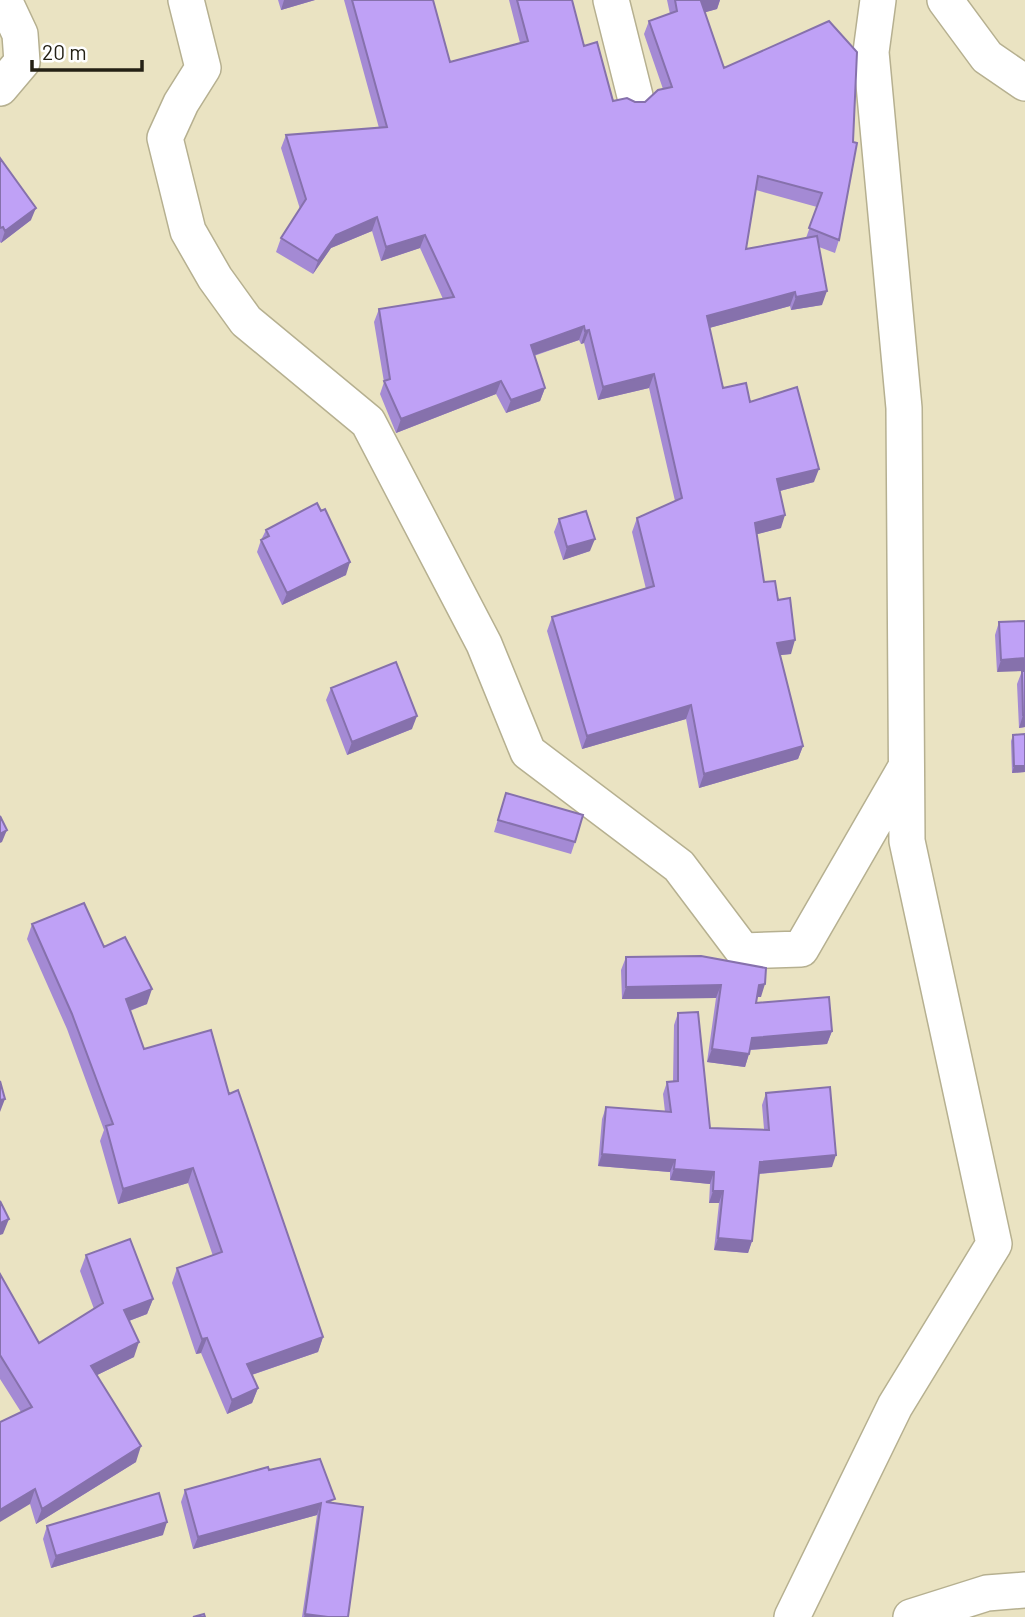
<svg xmlns="http://www.w3.org/2000/svg" width="1025" height="1617" font-family="Barlow,sans-serif">
	<rect width="100%" height="100%" fill="#eae3c2"/>
	<g fill="none" stroke-linecap="round" stroke-linejoin="round">
		<!-- minor casing -->
		<g stroke="#b6b090" stroke-width="38">
			<path id="minor" d="M186,0L203,68L181,103L165,138L188,231L215,278L246,321L368,422L484,644L528,752L679,866L743,951L801,949L906,767
				M611,0L635,96
				M945,0L987,57L1025,83
				M0,88L22,62L20,34L4,0
				M792,1617L895,1406L994,1244L907,841L904,408L871,52L878,0
				M911,1617L987,1593L1025,1590"/>
		</g>
		<!-- minor -->
		<use href="#minor" stroke="#fff" stroke-width="35"/>
	</g>
	<!-- wall -->
	<path fill="#a48ad4" fill-rule="evenodd" d="M278,0H315L281,10Z
		M344,0H433L450,62L520,43L509,0H572L584,46L613,101L645,102L663,89L644,34L649,21L670,14L667,0H720L717,9L705,12L724,68L829,21L839,240L835,253L819,247L822,305L791,310L790,306L709,328L723,388L750,402L814,482L780,491L781,528L757,534L764,582L778,600L791,654L780,655L803,746L798,759L699,788L686,719L582,749L547,631L552,617L646,589L632,532L637,518L675,501L649,388L598,400L584,343L581,344L579,340L534,356L545,388L540,401L506,413L496,394L396,433L380,394L384,382L374,322L379,309L443,299L420,248L381,261L372,231L331,248L313,274L276,252L281,238L300,209L281,148L286,135L379,128ZM756,190L817,207L806,238L746,249Z
		M0,158L31,220L1,243L0,242Z
		M321,511L346,575L282,605L257,552L261,540L266,530Z
		M559,519L590,551L563,560L554,532Z
		M1025,621L997,672L995,635L999,622Z
		M1022,671L1025,727L1019,728L1017,684Z
		M331,688L412,729L347,755L326,700Z
		M1025,734V772L1012,773L1011,741L1013,735Z
		M506,793L575,842L571,854L494,832Z
		M32,924L104,947L147,1004L130,1011L144,1049L229,1094L323,1337L318,1352L252,1375L258,1388L252,1403L227,1414L201,1353L196,1354L172,1283L177,1268L213,1256L188,1183L118,1204L100,1141L104,1130L67,1029L27,939Z
		M626,957L761,997H757L756,1003L832,1031L827,1044L750,1050L745,1067L707,1062L716,998L622,999L621,970Z
		M678,1013L710,1128L764,1129L762,1105L766,1093L832,1167L759,1174L752,1241L748,1253L714,1250L719,1203H709L710,1184L670,1180V1172L598,1166L602,1119L606,1107L665,1112L663,1094L667,1082H673L674,1025Z
		M86,1255L153,1299L147,1314L129,1321L134,1357L97,1375L136,1462L36,1524L30,1504L21,1412L0,1379V1274L39,1343L94,1309L80,1271Z
		M269,1470L334,1503L348,1617H302L317,1515L193,1549L181,1502L185,1490Z
		M47,1526L163,1535L51,1568L43,1539Z"/>
	<!-- shaded-wall -->
	<path fill="#8671ac" d="M284,0H315L281,10Z
		M706,0H720L717,9L696,15L701,1Z
		M36,208L31,220L1,243L5,231Z
		M377,217L372,231L331,248L313,274L318,261L336,235Z
		M425,235L420,248L381,261L386,247Z
		M827,291L822,305L791,310L796,297Z
		M795,292L790,306L702,330L707,316Z
		M584,326L579,340L526,358L531,345Z
		M589,330L584,343L581,344L585,331Z
		M654,374L649,388L598,400L603,387Z
		M501,381L496,394L396,433L401,419Z
		M545,388L540,401L506,413L511,400Z
		M819,469L814,482L772,493L777,479Z
		M785,515L781,528L750,536L755,523Z
		M595,539L590,551L563,560L567,547Z
		M350,562L346,575L282,605L287,593Z
		M795,640L791,654L772,656L777,643Z
		M1025,658V671L997,672L1001,660Z
		M691,705L686,719L582,749L587,736Z
		M1023,715H1025V727L1019,728Z
		M417,716L412,729L347,755L352,742Z
		M803,746L798,759L699,788L704,774Z
		M1014,766H1025V772L1012,773Z
		M7,830L2,842L0,843V834Z
		M765,984L761,997H754L759,985Z
		M721,985L716,998L622,999L626,987Z
		M152,989L147,1004L120,1014L126,999Z
		M832,1031L827,1044L747,1050L752,1038Z
		M712,1049L749,1054L745,1067L707,1062Z
		M5,1099L0,1112V1100Z
		M602,1154L675,1160L670,1172L598,1166Z
		M836,1155L832,1167L756,1174L760,1162Z
		M193,1168L188,1183L118,1204L123,1189Z
		M674,1169L714,1172L710,1184L670,1180Z
		M713,1191H723L719,1203H709Z
		M9,1219L3,1234L0,1235V1223Z
		M718,1238L752,1241L748,1253L714,1250Z
		M153,1299L147,1314L118,1325L124,1310Z
		M323,1337L318,1352L242,1378L247,1364Z
		M207,1338L201,1353L196,1354L202,1339Z
		M139,1342L134,1357L85,1381L91,1366Z
		M258,1388L252,1403L227,1414L232,1400Z
		M141,1446L136,1462L36,1524L42,1509Z
		M35,1489L30,1504L0,1522V1510Z
		M321,1503L317,1515L193,1549L198,1537Z
		M167,1522L163,1535L51,1568L56,1556Z
		M305,1614L328,1617H304Z"/>
	<!-- building -->
	<path fill="#bfa1f6" stroke="#8671ac" stroke-width="2" d="M352,0H433L450,62L528,41L517,0H572L584,46L597,42L613,101L627,98L635,102H645L658,90L672,87L649,21L677,11L675,0H706L701,1L724,68L829,21L857,52L853,142L857,143L839,240L809,228L822,193L758,176L746,249L817,236L827,291L796,297L795,292L707,316L723,388L746,383L750,402L797,387L819,469L777,479L785,515L755,523L764,582L775,581L778,600L790,598L795,640L777,643L803,746L704,774L691,705L587,736L552,617L654,586L637,518L682,498L654,374L603,387L589,330L585,331L584,326L531,345L545,388L511,400L501,381L401,419L384,381L390,379L379,309L454,297L425,235L386,247L377,217L336,235L318,261L281,238L306,199L286,135L387,127Z
		M0,158L36,208L5,231L3,227L0,228Z
		M317,503L321,511L325,509L350,562L287,593L261,540L269,536L266,530Z
		M586,511L595,539L567,547L559,519Z
		M1025,621V658L1001,660L999,622Z
		M396,662L417,716L352,742L331,688Z
		M1022,671H1025V715H1023Z
		M1025,734V766H1014L1013,735Z
		M506,793L583,815L575,842L498,820Z
		M0,816L7,830L0,834Z
		M84,903L104,947L125,937L152,989L126,999L144,1049L211,1030L229,1094L238,1090L323,1337L247,1364L258,1388L232,1400L207,1338L202,1339L177,1268L222,1252L193,1168L123,1189L106,1126L113,1124L72,1014L32,924Z
		M701,956L766,968L765,984L759,985L756,1003L829,997L832,1031L752,1038L749,1054L712,1049L721,985L626,987V957Z
		M698,1012L710,1128L769,1130L766,1093L830,1087L836,1155L760,1162L752,1241L718,1238L723,1191H713L714,1172L674,1169L675,1160L602,1154L606,1107L671,1112L667,1082L678,1081V1013Z
		M0,1081L5,1099L0,1100Z
		M0,1201L9,1219L0,1223Z
		M130,1239L153,1299L124,1310L139,1342L91,1366L141,1446L42,1509L35,1489L0,1510V1422L32,1407L0,1355V1274L39,1343L103,1303L86,1255Z
		M320,1459L335,1499L326,1502L363,1507L348,1617H328L305,1614L321,1503L198,1537L185,1490L268,1467L269,1470Z
		M159,1493L167,1522L56,1556L47,1526Z
		M204,1614L205,1617H193Z"/>
	<!-- scale -->
	<path d="M32 60v10h110v-10" fill="none" stroke="#242115" stroke-width="3.5"/>
	<text x="42" y="60" font-size="21" fill="#242115" stroke="#ffffff" stroke-width="5" paint-order="stroke">20 m</text>
</svg>
